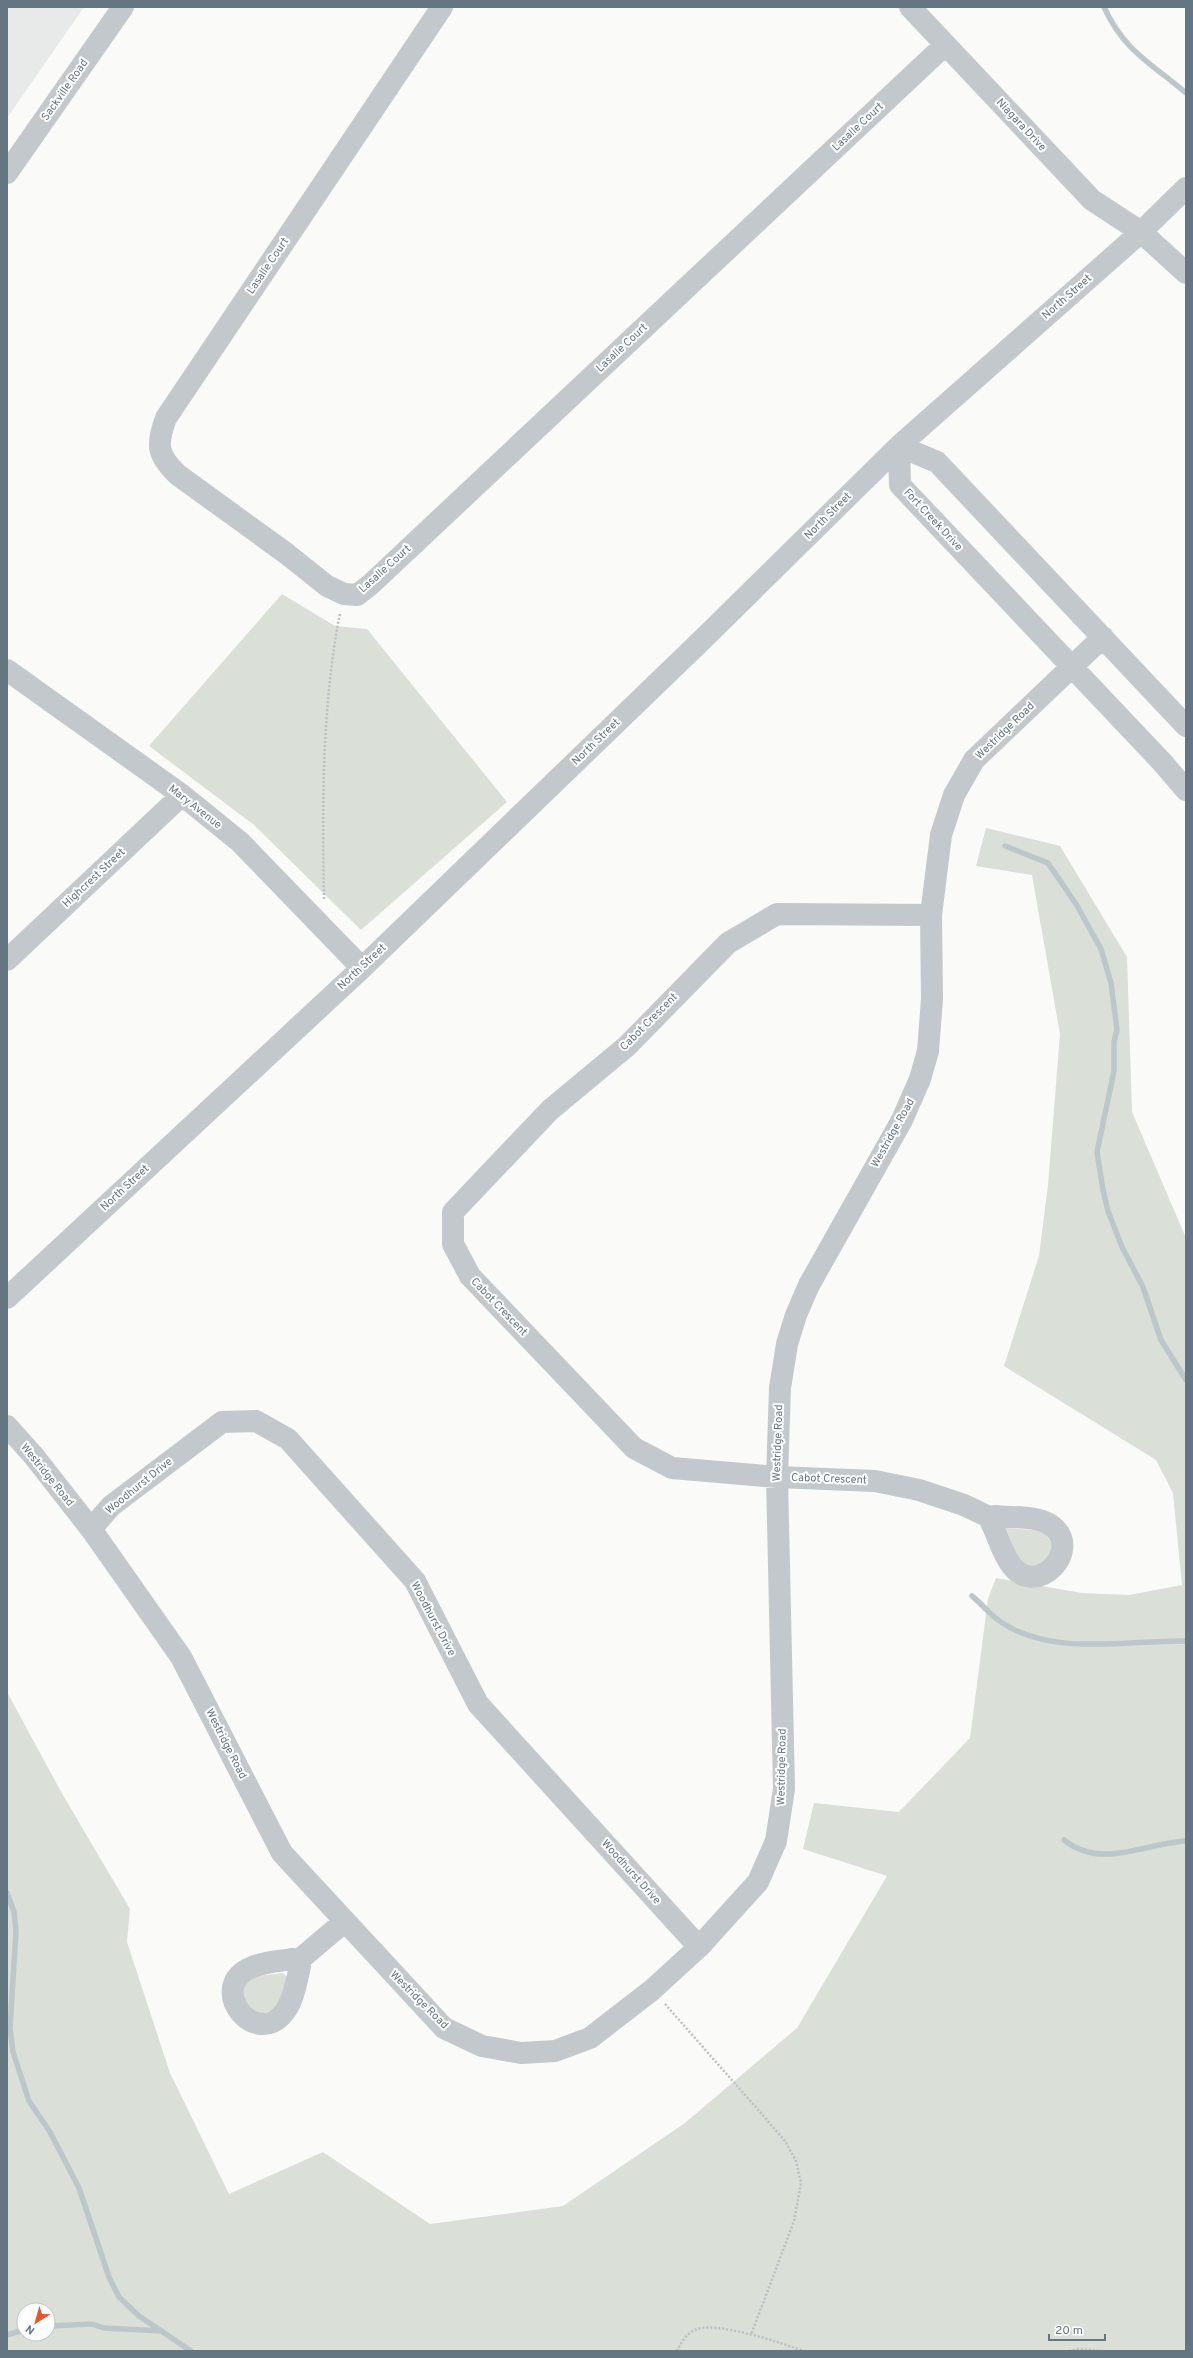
<svg xmlns="http://www.w3.org/2000/svg" width="1193" height="2358" font-family="Overpass,sans-serif">
	<rect width="100%" height="100%" fill="#fafaf8"/>
	<!-- built -->
	<path fill="#e8e9e9" d="M7,7H84L7,118Z"/>
	<!-- green -->
	<path fill="#dadfd7" fill-rule="evenodd" d="M282,594L335,626L367,629L507,802L361,930L254,825L149,746Z
		M986,828L1060,846L1127,957L1132,1112L1186,1238V2351H7V1692L60,1790L130,1909L127,1942L170,2073L229,2194L323,2152L430,2224L563,2206L685,2123L797,2028L887,1876L803,1849L814,1803L899,1812L970,1738L988,1599L996,1578L1082,1593L1129,1595L1182,1585L1173,1493L1156,1460L1004,1366L1039,1256L1048,1185L1060,1034L1032,875L976,866ZM24,2310H48V2334H24Z
		M1006,1528L1043,1531L1054,1547L1043,1567L1024,1565L1015,1553Z
		M283,1973L288,1978L276,2009L257,2015L242,1997L245,1984L257,1976Z"/>
	<g fill="none" stroke-linecap="round" stroke-linejoin="round">
		<!-- stream -->
		<path stroke="#bbc7cb" stroke-width="5.5" d="M1104,7C1124,51 1151,63 1186,93
			M1005,846L1048,863L1076,904L1101,949L1111,983L1117,1030L1114,1042V1071L1097,1152L1103,1190L1108,1211L1122,1247L1143,1287L1161,1340L1186,1380
			M972,1596C982,1604 990,1615 1001,1622C1052,1657 1128,1640 1186,1641
			M1064,1840C1102,1870 1144,1843 1186,1841
			M7,1893L14,1912L16,1931L10,2028L13,2052L29,2101L50,2132L79,2188L109,2277L119,2297L139,2316L191,2351
			M48,2326L92,2324L104,2328L162,2331
			M7,2335L24,2330"/>
		<!-- path -->
		<path stroke="#bbbfc2" stroke-width="2.5" stroke-dasharray="2 2" stroke-linecap="butt" d="M324,899C322,806 322,705 340,613
			M665,2004L760,2112L785,2141L796,2161L801,2183L794,2221L751,2335
			M677,2351C681,2343 686,2334 695,2330C713,2320 783,2343 803,2351
			M1069,2351L1079,2349L1100,2351"/>
		<!-- minor -->
		<path stroke="#c3c8cc" stroke-width="22" d="M442,7L166,418C156,445 157,455 178,475L287,554L327,586L344,594L357,595L370,585L945,45
			M910,7L1092,200L1141,232L1186,273
			M7,173L123,7
			M899,446L900,485L1162,762L1186,790
			M899,446L937,462L1186,726
			M7,670L182,795L240,842L362,968
			M931,915L777,914L728,943L627,1046L550,1110L453,1212V1244L470,1276L634,1448L672,1468L777,1477L875,1481L919,1490L964,1505L991,1518
			M7,960L182,795
			M7,1298L362,968L702,640L899,446L1141,232L1186,188
			M7,1426L33,1455L91,1529L181,1657L282,1853L444,2028L482,2046L521,2053L555,2051L590,2038L652,1990L699,1947L758,1882L776,1841L784,1789L777,1477L780,1388L787,1344L796,1315L809,1285L902,1120L920,1079L928,1051L932,999L931,915L941,835L954,795L974,760L1103,637
			M995,1516C1012,1518 1038,1515 1052,1526C1083,1550 1037,1598 1012,1566C1002,1554 998,1536 991,1522V1518Z
			M91,1529L111,1506L222,1422L256,1421L288,1439L415,1581L478,1704L699,1947
			M293,1959L298,1961L300,1966C297,1980 294,1998 286,2010C258,2051 207,1991 248,1969C261,1962 279,1961 293,1959Z
			M298,1961L344,1922"/>
	</g>
	<g text-anchor="middle" dominant-baseline="central" stroke-width="4" stroke-linejoin="round" paint-order="stroke">
		<!-- street labels -->
		<g font-size="11" fill="#657683" stroke="#fff">
			<text transform="translate(65 90) rotate(-55)">Sackville Road</text>
			<text transform="translate(1021 125) rotate(47)">Niagara Drive</text>
			<text transform="translate(858 127) rotate(-43)">Lasalle Court</text>
			<text transform="translate(268 266) rotate(-56)">Lasalle Court</text>
			<text transform="translate(1067 297) rotate(-41)">North Street</text>
			<text transform="translate(622 348) rotate(-43)">Lasalle Court</text>
			<text transform="translate(828 516) rotate(-45)">North Street</text>
			<text transform="translate(933 520) rotate(47)">Fort Creek Drive</text>
			<text transform="translate(385 569) rotate(-42)">Lasalle Court</text>
			<text transform="translate(1005 731) rotate(-44)">Westridge Road</text>
			<text transform="translate(596 742) rotate(-44)">North Street</text>
			<text transform="translate(195 807) rotate(38)">Mary Avenue</text>
			<text transform="translate(94 878) rotate(-43)">Highcrest Street</text>
			<text transform="translate(362 967) rotate(-43)">North Street</text>
			<text transform="translate(649 1022) rotate(-45)">Cabot Crescent</text>
			<text transform="translate(893 1133) rotate(-61)">Westridge Road</text>
			<text transform="translate(125 1188) rotate(-43)">North Street</text>
			<text transform="translate(499 1307) rotate(46)">Cabot Crescent</text>
			<text transform="translate(778 1443) rotate(-88)">Westridge Road</text>
			<text transform="translate(47 1475) rotate(51)">Westridge Road</text>
			<text transform="translate(829 1479) rotate(2)">Cabot Crescent</text>
			<text transform="translate(139 1486) rotate(-39)">Woodhurst Drive</text>
			<text transform="translate(433 1619) rotate(62)">Woodhurst Drive</text>
			<text transform="translate(226 1744) rotate(63)">Westridge Road</text>
			<text transform="translate(782 1767) rotate(-89)">Westridge Road</text>
			<text transform="translate(631 1872) rotate(48)">Woodhurst Drive</text>
			<text transform="translate(419 2000) rotate(45)">Westridge Road</text>
		</g>
	</g>
	<!-- border -->
	<rect width="1193" height="2358" fill="none" stroke="#657683" stroke-width="16"/>
	<!-- north arrow -->
	<g transform="translate(36 2322) rotate(217)"><circle r="19" fill="#ffffff" stroke="#c1c8cd"/>
	<path d="M0-3L7 15L0 10L-7 15Z" fill="#e4572e"/>
	<text y="-6" font-size="11" font-weight="bold" text-anchor="middle" fill="#657683">N</text>
	</g>
	<!-- scale -->
	<path d="M1049 2334v6h56v-6" fill="none" stroke="#657683" stroke-width="2"/>
	<text x="1055" y="2334" font-size="12" fill="#657683" stroke="#ffffff" stroke-width="3" paint-order="stroke">20 m</text>
</svg>
